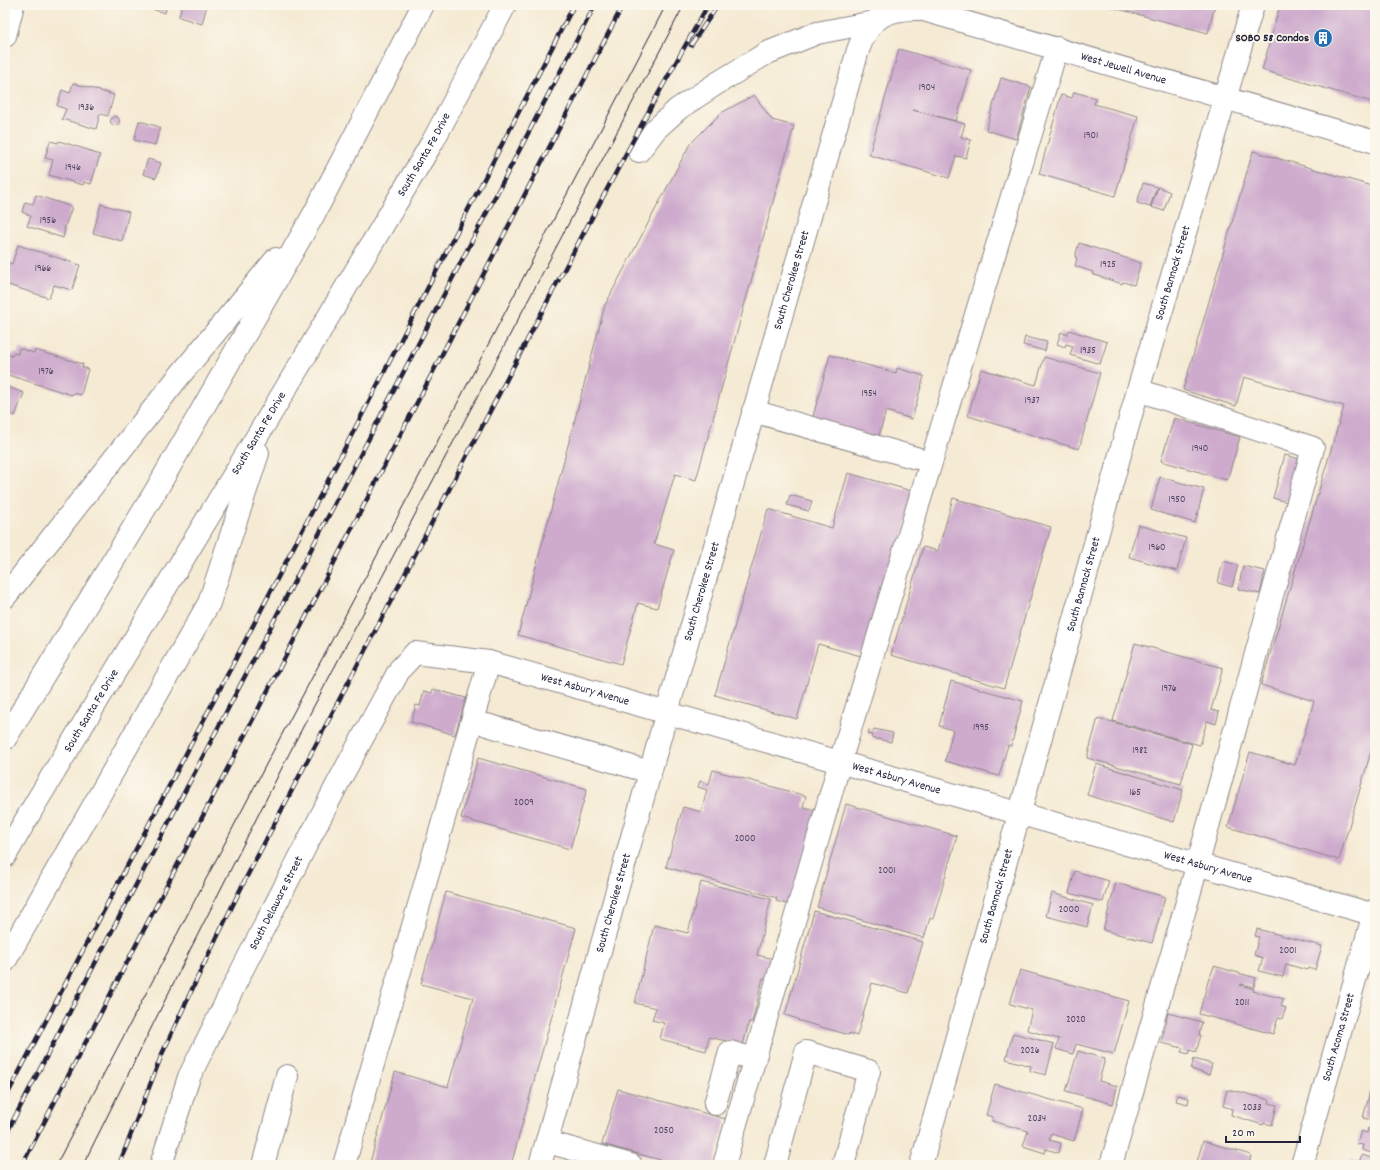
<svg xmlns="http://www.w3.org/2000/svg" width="1380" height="1170" font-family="Dekko,sans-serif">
	<rect width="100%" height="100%" fill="#fbf7ec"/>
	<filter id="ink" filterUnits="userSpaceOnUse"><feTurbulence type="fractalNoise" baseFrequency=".025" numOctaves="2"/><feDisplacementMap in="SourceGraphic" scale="8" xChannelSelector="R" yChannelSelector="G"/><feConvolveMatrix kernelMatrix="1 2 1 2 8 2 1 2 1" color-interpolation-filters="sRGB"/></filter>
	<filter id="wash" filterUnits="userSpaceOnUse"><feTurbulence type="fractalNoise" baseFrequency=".012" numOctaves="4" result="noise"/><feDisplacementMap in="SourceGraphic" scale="16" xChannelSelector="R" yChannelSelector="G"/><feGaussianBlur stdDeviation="0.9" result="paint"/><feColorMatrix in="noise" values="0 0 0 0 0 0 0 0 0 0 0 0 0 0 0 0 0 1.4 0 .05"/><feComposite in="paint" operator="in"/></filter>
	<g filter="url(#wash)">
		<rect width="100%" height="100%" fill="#f5ead3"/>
		<g id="blocks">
			<!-- building -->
			<path fill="#ceabcd" d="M139,5H167L165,13Z
				M182,5H207L202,24L179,17Z
				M1103,5H1215L1208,33Z
				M1280,5H1375V103L1262,70Z
				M899,49L971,70L956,121L913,110L965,124L961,137L971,140L966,158L956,156L949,178L869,155Z
				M1001,78L1031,87L1016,139L986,130Z
				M73,83L114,95L108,116L100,114L96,129L62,119L66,109L57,106L62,90L70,93Z
				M1074,92L1096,98L1094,104L1138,116L1115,196L1039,174L1061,95L1072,98Z
				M754,95L772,120L794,126L696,480L675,474L654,544L674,550L657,608L638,603L621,664L518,635L605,305L690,144L721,113Z
				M110.5 121a4.5 4.5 0 1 1 9 0a4.5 4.5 0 1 1-9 0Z
				M139,121L160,127L155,145L134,140Z
				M50,141L58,143L59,141L91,151V152L100,155L91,184L84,182L83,185L49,175L53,160L45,158Z
				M1253,151L1375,187V738L1339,860L1228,827L1250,752L1295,765L1314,701L1261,685L1344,406L1244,377L1236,406L1183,390Z
				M148,159L161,163L156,178L143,174Z
				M1143,183L1157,187L1150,207L1137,203Z
				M1158,187L1170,192L1164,211L1151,207Z
				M36,195L72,207L64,229H65L63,238L27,226L31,216L22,212L25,202L33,204Z
				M101,204L129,212L122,241L93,233Z
				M1079,243L1141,263L1134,285L1123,282L1122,284L1092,274L1093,272L1075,266L1077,258L1075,257Z
				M18,245L80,265L72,290L54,285L49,298L5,284L7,276H5V272L8,262L12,264Z
				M1069,330L1107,342L1100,364L1070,355L1073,346L1066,344L1065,347L1057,344L1061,332L1067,335Z
				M1025,337L1047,342L1045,351L1023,345Z
				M19,348L34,353L35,350L83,364L82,367L88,369L81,395L73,393L72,395L5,374V354L12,356L13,353L18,354Z
				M830,355L896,373L897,368L924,376L912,419L886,411L878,439L812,420Z
				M1044,357L1100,373L1079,449L968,416L981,369L1036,385Z
				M5,386L24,393L15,416L5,412Z
				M1174,418L1240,437L1227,480L1161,461Z
				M1285,455L1303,460L1290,503L1273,498Z
				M848,473L915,492L868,658L818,644L797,719L715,695L768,509L832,528Z
				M1160,477L1204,489L1195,523L1151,510Z
				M790,495L812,501L809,511L787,505Z
				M953,498L1051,527L1004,688L891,655L923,547L938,551Z
				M1138,525L1186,538L1177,571L1129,557Z
				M1223,561L1238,565L1232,587L1218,583Z
				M1243,566L1265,571L1260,594L1238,589Z
				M1135,643L1223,668L1211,710L1219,712L1216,724L1207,721L1200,745L1113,721Z
				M951,681L1023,701L1011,746L1008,745L999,776L945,761L953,730L939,726Z
				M433,689L466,698L455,735L411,722L416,705L420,706L424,691L432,693Z
				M1098,718L1192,744L1181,784L1087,758Z
				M874,729L893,733L891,742L872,738L873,735L868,734L869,730L873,731Z
				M478,758L587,789L570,849L461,818Z
				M1096,764L1183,790L1174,822L1087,795Z
				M713,770L806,796L803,807L823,812L797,907L776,901L777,898L666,867L683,807L701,812L707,790L698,787L700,781L709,784Z
				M846,804L957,836L933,919L930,918L924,938L817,907Z
				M1075,871L1109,881L1103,902L1069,893Z
				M701,882L771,899L757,955L779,960L774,981L763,978L752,1022H749L743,1045L709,1037L706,1051L660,1039L664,1023L652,1020L656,1008L635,1003L654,925L688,933Z
				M1116,883L1165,897L1152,943L1103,930Z
				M446,892L576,928L511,1165H379L370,1163L395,1072L448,1087L473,998L421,984Z
				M1052,893L1093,905L1087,927L1046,916Z
				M814,911L923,942L908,993L872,983L857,1036L849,1033V1035L797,1020L798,1019L785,1015Z
				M1257,929L1322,946L1315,970L1308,968L1307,970L1286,964L1283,977L1259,971L1263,958L1254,955L1259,937L1255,936Z
				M1214,966L1256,978L1254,987L1241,984L1240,985L1254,989L1253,991L1284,999L1281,1006L1286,1008L1282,1019L1278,1018L1273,1034L1199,1014L1209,978H1210Z
				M1020,970L1129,1001L1114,1054L1076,1044L1073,1054L1056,1049L1059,1039L1027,1030L1032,1010L1010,1004Z
				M1168,1013L1202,1022L1199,1035H1201L1196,1052L1190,1050L1189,1054L1181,1052L1183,1048L1161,1043Z
				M1013,1033L1054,1044L1046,1075L1030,1071L1031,1066L1006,1059Z
				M1078,1051L1105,1059L1099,1081L1117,1086L1113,1104L1066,1091Z
				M1194,1059L1212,1064L1209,1075L1191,1069Z
				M995,1084L1083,1109L1074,1141L1051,1134L1049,1140L1061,1143L1059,1153L1046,1149L1045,1153L1023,1146L1028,1131L992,1121L993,1117L986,1115Z
				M618,1089L726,1119L714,1165H679L602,1144Z
				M1227,1090L1237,1092V1091L1270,1100L1269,1103L1277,1105L1272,1125L1264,1123L1263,1125L1231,1115L1232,1109L1223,1106Z
				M1370,1092L1375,1093V1123L1372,1122V1120L1363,1118Z
				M1178,1095L1189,1098L1188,1104L1176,1101Z
				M1368,1128L1375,1130V1154L1362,1150L1363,1145L1357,1144L1361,1131L1367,1133Z
				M1203,1141L1251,1155L1249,1165H1196Z
				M1362,1155L1375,1159V1165H1350L1351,1160L1359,1162Z"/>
		</g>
	</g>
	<g filter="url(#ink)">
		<use href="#blocks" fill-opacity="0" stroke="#8c8687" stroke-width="1"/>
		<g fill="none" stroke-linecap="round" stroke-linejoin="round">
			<!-- minor casing -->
			<g stroke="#8c8687" stroke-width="24">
				<g id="minor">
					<path d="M5,36L13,5"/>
					<path d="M639,151L656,129L678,109L716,84L767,53L817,33L874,22"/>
					<path d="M753,411L916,458"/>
					<path d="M487,725L650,772"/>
					<path d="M715,1104L730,1052L754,1059"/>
					<path d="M547,1142L631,1165"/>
					<path id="s1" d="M161,1165L189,1077L243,968L339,781L400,669L415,653L489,662L1375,915"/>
					<path d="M263,1165L287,1076"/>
					<path d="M344,1165L489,662"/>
					<path id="s2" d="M540,1165L667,712L858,50C870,17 886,8 920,9L1375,142"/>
					<path d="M724,1165L840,762L1057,48"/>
					<path d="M775,1165L806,1052L869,1071L843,1165"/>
					<path id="s3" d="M921,1165L1138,390L1253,5"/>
					<path d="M1111,1165L1189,895L1313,448L1138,390"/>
					<path id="s4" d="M1302,1165L1375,910"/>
				</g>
			</g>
			<!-- highway casing -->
			<g stroke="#8c8687" stroke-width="24">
				<g id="highway">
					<path d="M5,597L176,380L276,259"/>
					<path d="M5,739L155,492L314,214L423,5"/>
					<path id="s5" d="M5,856L38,799L270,415L433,141L505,5"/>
					<path d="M5,961L209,603L258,453"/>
				</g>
			</g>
			<!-- minor -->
			<use href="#minor" stroke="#fff" stroke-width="22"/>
			<!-- highway -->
			<use href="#highway" stroke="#fff" stroke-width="22"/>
			<!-- tram -->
			<path stroke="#22223b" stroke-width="1" d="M56,1165L281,736L424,467L666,5
				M83,1165L189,952L295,742L684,5"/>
			<!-- rail casing -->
			<g stroke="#22223b" stroke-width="4.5">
				<path id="rail" d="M691,45L718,5
					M5,1099L244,643L574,5
					M5,1136L595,5
					M22,1165L623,5
					M119,1165L162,1054L202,968L245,880L557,283L652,105L708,5"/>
			</g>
			<!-- rail -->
			<use href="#rail" stroke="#fbf7ec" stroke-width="3" stroke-dasharray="9" stroke-linecap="butt"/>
		</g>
	</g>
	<!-- icons -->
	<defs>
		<g id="building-disc" transform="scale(1)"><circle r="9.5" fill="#1f6fb2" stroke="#fbf7ec"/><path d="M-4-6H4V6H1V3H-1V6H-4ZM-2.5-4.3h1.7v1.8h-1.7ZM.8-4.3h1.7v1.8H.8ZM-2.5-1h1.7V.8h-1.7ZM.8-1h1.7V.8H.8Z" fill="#fff"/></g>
	</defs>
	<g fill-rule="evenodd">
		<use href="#building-disc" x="1323" y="38"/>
	</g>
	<g text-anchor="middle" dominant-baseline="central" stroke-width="3.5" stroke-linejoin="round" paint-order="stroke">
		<!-- number labels -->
		<g font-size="10" fill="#4d4460">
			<text x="927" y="88">1904</text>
			<text x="86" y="108">1936</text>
			<text x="1091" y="136">1901</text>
			<text x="73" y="168">1946</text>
			<text x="48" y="221">1956</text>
			<text x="1108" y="265">1925</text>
			<text x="43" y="269">1966</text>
			<text x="1088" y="351">1935</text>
			<text x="46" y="372">1976</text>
			<text x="869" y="394">1954</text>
			<text x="1032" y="401">1937</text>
			<text x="1200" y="449">1940</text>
			<text x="1177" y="500">1950</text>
			<text x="1157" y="548">1960</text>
			<text x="1169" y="689">1976</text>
			<text x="981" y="728">1995</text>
			<text x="1140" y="751">1982</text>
			<text x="1135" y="793">165</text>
			<text x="524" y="803">2009</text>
			<text x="745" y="839">2000</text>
			<text x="887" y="871">2001</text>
			<text x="1069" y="910">2000</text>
			<text x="1288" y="951">2001</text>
			<text x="1242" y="1003">2011</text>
			<text x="1076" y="1020">2020</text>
			<text x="1030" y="1051">2026</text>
			<text x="1252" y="1108">2033</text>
			<text x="1037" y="1119">2034</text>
			<text x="664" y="1131">2050</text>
		</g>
		<!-- poi labels -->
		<g font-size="12" font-weight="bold" fill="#22223b" stroke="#fbf7ec" text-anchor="end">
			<text x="1309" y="38">SOBO 58 Condos</text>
		</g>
		<!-- street labels -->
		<g font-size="12" fill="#22223b" stroke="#fbf7ec">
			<text stroke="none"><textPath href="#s2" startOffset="1453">West Jewell Avenue</textPath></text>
			<text stroke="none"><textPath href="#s5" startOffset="817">South Santa Fe Drive</textPath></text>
			<text stroke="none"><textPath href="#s3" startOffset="927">South Bannock Street</textPath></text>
			<text stroke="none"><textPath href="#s2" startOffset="920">South Cherokee Street</textPath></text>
			<text stroke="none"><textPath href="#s5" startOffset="493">South Santa Fe Drive</textPath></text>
			<text stroke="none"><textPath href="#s3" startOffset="603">South Bannock Street</textPath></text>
			<text stroke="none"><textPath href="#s2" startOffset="596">South Cherokee Street</textPath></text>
			<text stroke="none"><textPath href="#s1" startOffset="748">West Asbury Avenue</textPath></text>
			<text stroke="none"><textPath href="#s5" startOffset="169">South Santa Fe Drive</textPath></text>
			<text stroke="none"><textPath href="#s1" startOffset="1072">West Asbury Avenue</textPath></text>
			<text stroke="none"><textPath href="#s1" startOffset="1396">West Asbury Avenue</textPath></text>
			<text stroke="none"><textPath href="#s3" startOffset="279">South Bannock Street</textPath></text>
			<text stroke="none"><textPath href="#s1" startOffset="287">South Delaware Street</textPath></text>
			<text stroke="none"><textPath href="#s2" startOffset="272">South Cherokee Street</textPath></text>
			<text stroke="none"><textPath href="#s4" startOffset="133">South Acoma Street</textPath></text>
		</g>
	</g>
	<!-- margin -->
	<rect width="1380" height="1170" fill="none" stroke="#fbf7ec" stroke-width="20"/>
	<!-- scale -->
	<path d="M1226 1136v6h74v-6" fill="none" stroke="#22223b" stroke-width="2"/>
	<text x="1232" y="1136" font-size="12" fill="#22223b" stroke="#fbf7ec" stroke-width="3" paint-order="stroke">20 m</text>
</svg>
